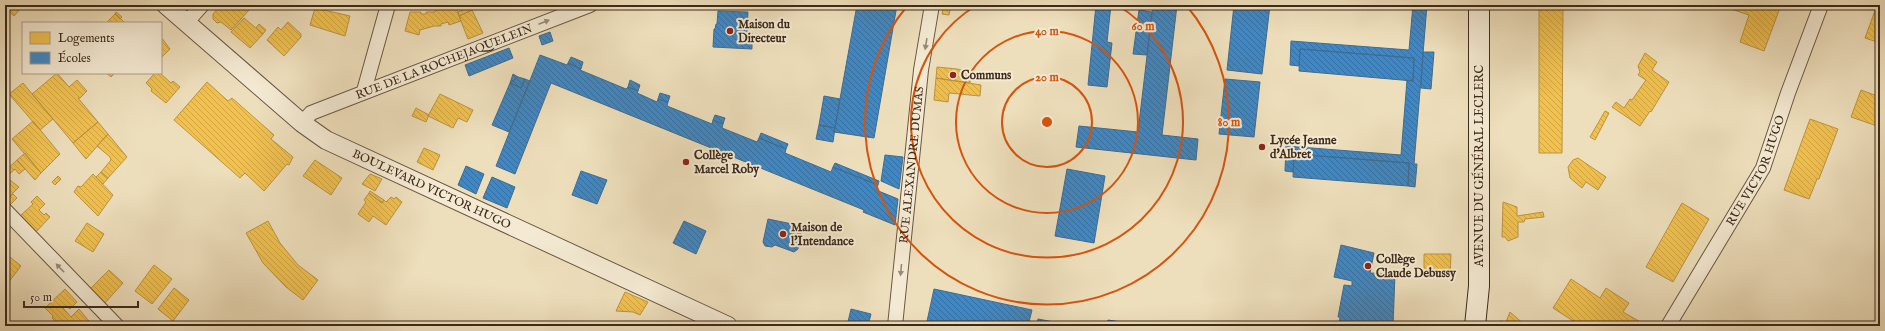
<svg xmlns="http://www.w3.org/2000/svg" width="1885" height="331" font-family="'IM FELL English',serif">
	<defs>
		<pattern id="homes-back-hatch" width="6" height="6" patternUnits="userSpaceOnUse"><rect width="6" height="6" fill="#f2c14e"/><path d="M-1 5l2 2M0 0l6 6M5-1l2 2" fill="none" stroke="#d0a644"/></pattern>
		<pattern id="schools-back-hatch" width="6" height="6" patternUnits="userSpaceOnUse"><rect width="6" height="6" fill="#3f88c5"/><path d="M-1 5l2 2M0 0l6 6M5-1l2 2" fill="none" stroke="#366f9f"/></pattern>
	</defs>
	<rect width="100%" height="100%" fill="#eedfbc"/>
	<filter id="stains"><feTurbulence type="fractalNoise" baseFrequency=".005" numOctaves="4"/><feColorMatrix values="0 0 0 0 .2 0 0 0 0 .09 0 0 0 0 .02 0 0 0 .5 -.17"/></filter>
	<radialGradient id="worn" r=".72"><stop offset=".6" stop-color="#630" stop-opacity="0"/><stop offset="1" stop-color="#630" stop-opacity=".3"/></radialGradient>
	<!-- homes -->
	<path fill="url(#homes-back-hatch)" stroke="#bc943e" d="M5,5H13L5,14Z
		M13,5H20L22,7L14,16L8,11Z
		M221,5H244L249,10L231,30L221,22L217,23L213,19V14Z
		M316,5H327L325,10L315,8Z
		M436,5H457L456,7L461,21L449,25L448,22L441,24V26H434L420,30L419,35L405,31L410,12H421V14H426V12H435Z
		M944,5H951L949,15L942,14Z
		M1539,5H1563L1562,153H1539Z
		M1719,5H1781L1764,51L1740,42L1749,15Z
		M1877,5H1880V43L1865,38Z
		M471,7L472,10L459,16L458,12Z
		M315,8L350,16L345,36L310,25Z
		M472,10L483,33L468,39L459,16Z
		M116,12L122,17L120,19L115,14Z
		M115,14L121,19L125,23H106Z
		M244,18L263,34L250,48L231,32Z
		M288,22L301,34V37L284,56L267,40L278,27L281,30Z
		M259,24L266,30L263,34L256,28Z
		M161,37L170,49L161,58Z
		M1645,53L1657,62L1652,70L1669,82L1651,112L1650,111L1640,126L1612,107L1616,102L1624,108L1630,99L1632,100L1646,80L1638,75L1640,72L1638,66Z
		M937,67L957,69L971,72L970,83L936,78Z
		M57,73L69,87L77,80L87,91L80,98H78L98,122L73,143L32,94Z
		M106,73H115L111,77Z
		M155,73H160L171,83L173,81L180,87L166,103L151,91L152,89L146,83Z
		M936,78L981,85L980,96L949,93L948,102L934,100Z
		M207,82L228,101L232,98L274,135L271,139L293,157L289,165L287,164L264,191L245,173L240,178L174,120Z
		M23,83L53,119L40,130L9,94Z
		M1861,90L1880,97V127L1851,117Z
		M440,94L473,110L467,122L458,118L453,128L428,116Z
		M416,108L429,115L426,122L412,116Z
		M1605,111L1609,113L1595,140L1590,137Z
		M1810,119L1838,129L1819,179H1817L1809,199L1784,190Z
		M33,121L60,154L41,173L12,139Z
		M98,122L108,134L86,159L73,143Z
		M108,134L127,157L108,178L101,172L111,160L110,157L97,146Z
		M424,148L440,155L433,170L417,162Z
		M25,153L41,173L35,180L17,160Z
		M1578,158L1606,177L1598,190L1586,182L1582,188L1570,178L1568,167L1573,160Z
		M17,160L25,169L19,174L15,169L6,177L5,171Z
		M315,160L342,178L331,195L303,176Z
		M101,172L108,178L103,184L96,177Z
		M93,174L113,195L98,216L74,192L78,186L81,187Z
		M370,174L382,179L375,191L362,184Z
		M58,176L61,179L55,185L52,182Z
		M6,177L19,187L5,201V178Z
		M370,191L384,200L382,203L369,193Z
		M369,193L382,203L384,200L386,202L391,197L394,199L396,197L402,202L386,225L373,216L369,222L358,214L366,202L364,200Z
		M13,194L17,198L9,206L5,201Z
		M37,196L45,204L39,210L44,215L46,213L50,217L35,233L19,217L33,204L31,202Z
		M1503,202L1517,207V216L1543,212L1544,217L1525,219L1524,222H1518V237L1508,241L1505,237H1502Z
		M1682,203L1709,219L1673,282L1646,267Z
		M268,221L280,243L298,265L318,280L303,300L286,287L263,263L246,233Z
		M87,223L104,234L93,252L75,241Z
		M5,253L21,266L8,283L5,281Z
		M1424,254H1451L1450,276L1424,275Z
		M154,265L172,279L152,304L135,291Z
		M109,270L123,283L104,304L90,289Z
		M1571,279L1600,298L1606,288L1629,303L1623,312L1644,324L1642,326H1581L1553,308Z
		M174,288L189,300L173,321L158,309Z
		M65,289L77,302L70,309L66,306L63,308L71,317L79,309L93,326H60L52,318L53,316L45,308Z
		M625,292L648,302L640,315L633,312L616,311Z
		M1510,312L1526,326H1499L1500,321L1506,322Z
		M628,321L637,326H625Z"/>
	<!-- schools -->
	<path fill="url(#schools-back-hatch)" stroke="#3e6c92" d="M857,5H897L874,138L834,132Z
		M1096,5H1111L1107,42L1112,43L1107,87L1088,85Z
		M1153,5H1177L1162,135L1198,139L1196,160L1076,147L1079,126L1138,132Z
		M1234,5H1270L1262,74L1227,70Z
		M1413,5H1427L1414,164H1417L1415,187L1408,186L1409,163L1294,154L1293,172L1285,171L1286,146L1401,155L1407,80L1413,81L1414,58L1300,49L1299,66L1290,65L1291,41L1409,50Z
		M1139,10L1152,12L1147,55L1133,54Z
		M718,11L748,12L747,32L752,33V49L713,47L714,29H715L716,24H717Z
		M550,32L553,41L542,45L539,36Z
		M509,48L513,58L469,76L465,65Z
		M1300,49L1414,58L1413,81L1299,71Z
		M1423,52H1434L1431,89L1421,88Z
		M540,55L567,65L568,63L581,69L580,70L626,89L628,87L638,91L637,93L657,102L658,99L668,102L667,106L712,124L713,120L723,124L722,128L757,142L759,138L786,149L785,153L831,172L833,167L878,185L876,190L898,199L895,225L863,212L864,210L551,83L515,174L496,166Z
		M571,57L583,62L581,69L568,63Z
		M513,74L518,77L510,83Z
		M518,77L525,79L521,88L510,83Z
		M525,79L530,81L509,132L492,125L510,83L521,88Z
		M1225,79L1260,82L1254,137L1219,134Z
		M630,80L640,85L638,91L628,87Z
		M660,93L670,96L668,102L658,99Z
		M824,96L840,99L835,128L819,125Z
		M715,115L725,118L723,124L713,120Z
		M819,125L835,128L833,142L816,139Z
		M761,133L788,144L786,149L759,138Z
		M1294,154L1409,163L1408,186L1293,177Z
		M885,155L903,157L899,189L881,181Z
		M835,163L879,181L878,185L833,167Z
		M466,166L484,174L476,194L458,185Z
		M1067,169L1105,176L1094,243L1055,236Z
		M581,171L607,180L597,204L572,195Z
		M492,177L515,187L507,208L483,198Z
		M768,219L802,226L798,249L794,252L775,245L772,247L765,246L763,242Z
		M684,221L706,231L696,254L673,243Z
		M1341,245L1374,253L1370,273L1395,274L1393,326H1339L1340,317H1338L1344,285L1352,286V281L1334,277Z
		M934,289L1032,310L1028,326H926Z
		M851,309L871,314L868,326H847Z
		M1038,319L1075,326H1036Z
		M1108,320L1128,323V326H1106Z"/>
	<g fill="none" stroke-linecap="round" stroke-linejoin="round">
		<!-- minor casing -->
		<g stroke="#695742" stroke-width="16">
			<g id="minor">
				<path d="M186,23L202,5"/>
				<path d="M364,91L388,5"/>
				<path id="s1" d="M302,123L311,113L590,5"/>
				<path d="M5,210L117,326"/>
				<path id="s2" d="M895,326L921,70L932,5"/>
				<path id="s3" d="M1668,326L1763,168L1788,93L1821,5"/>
			</g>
		</g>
		<!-- tertiary casing -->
		<g stroke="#695742" stroke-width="20">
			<g id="tertiary">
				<path id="s4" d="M166,5L302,123L326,140L728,326"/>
			</g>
		</g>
		<!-- secondary casing -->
		<g stroke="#3d2a1a" stroke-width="22">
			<path id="secondary" d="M1475,326L1479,286V5"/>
		</g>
		<!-- minor -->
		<use href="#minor" stroke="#f4ead3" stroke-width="14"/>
		<!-- tertiary -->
		<use href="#tertiary" stroke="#f4ead3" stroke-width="18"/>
		<!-- secondary -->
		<use href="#secondary" stroke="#f4ead3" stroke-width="20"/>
	</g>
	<!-- one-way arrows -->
	<defs><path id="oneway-solid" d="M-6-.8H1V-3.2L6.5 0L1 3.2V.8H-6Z"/></defs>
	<g fill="#988a76">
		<use href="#oneway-solid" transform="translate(544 22) rotate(-21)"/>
		<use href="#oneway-solid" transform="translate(926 44) rotate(99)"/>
		<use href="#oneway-solid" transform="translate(60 268) rotate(-134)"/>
		<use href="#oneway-solid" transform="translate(901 270) rotate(95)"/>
	</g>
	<!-- distance rings -->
	<g fill="none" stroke="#d7540d" stroke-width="2">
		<circle cx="1047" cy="122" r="45"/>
		<circle cx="1047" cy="122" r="91"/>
		<path d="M1117 5A136 136 0 1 1 977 5"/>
		<path d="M1186 5A182 182 0 1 1 908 5"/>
	</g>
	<!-- markers -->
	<g fill="#8f2418" stroke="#f4ead3" stroke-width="1.5">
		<circle cx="730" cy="31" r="4"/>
		<circle cx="953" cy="75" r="4"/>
		<circle cx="1262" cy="147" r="4"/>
		<circle cx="686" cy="162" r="4"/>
		<circle cx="783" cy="234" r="4"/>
		<circle cx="1368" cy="266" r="4"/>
	</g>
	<g text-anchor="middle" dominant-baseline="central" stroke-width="4" stroke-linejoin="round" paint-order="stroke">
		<!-- poi labels -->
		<g font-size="12" font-weight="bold" fill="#3d2a1a" stroke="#f4ead3" text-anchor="start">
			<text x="738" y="24">Maison du<tspan x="738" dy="14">Directeur</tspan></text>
			<text x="961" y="75">Communs</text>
			<text x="1270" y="140">Lycée Jeanne<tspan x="1270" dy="14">d'Albret</tspan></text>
			<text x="694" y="155">Collège<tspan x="694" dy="14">Marcel Roby</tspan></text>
			<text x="791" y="227">Maison de<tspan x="791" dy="14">l'Intendance</tspan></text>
			<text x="1376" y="259">Collège<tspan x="1376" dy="14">Claude Debussy</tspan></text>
		</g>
		<!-- street labels -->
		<g font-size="12" fill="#3d2a1a" stroke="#f4ead3">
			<text stroke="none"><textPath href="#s1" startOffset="156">RUE DE LA ROCHEJAQUELEIN</textPath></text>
			<text stroke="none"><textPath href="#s2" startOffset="162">RUE ALEXANDRE DUMAS</textPath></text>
			<text transform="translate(1479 166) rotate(-90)">AVENUE DU GÉNÉRAL LECLERC</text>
			<text stroke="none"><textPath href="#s3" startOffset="179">RUE VICTOR HUGO</textPath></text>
			<text stroke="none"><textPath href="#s4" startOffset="326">BOULEVARD VICTOR HUGO</textPath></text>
		</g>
	</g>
	<circle cx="1047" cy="122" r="6" fill="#d7540d" stroke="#f4ead3" stroke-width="2"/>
	<g font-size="12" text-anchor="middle" font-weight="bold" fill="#d7540d" stroke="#f4ead3" stroke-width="4" stroke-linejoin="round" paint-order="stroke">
		<text x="1143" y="30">60 m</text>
		<text x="1047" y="35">40 m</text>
		<text x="1047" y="81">20 m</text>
		<text x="1229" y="126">80 m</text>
	</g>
	<!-- margin -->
	<rect width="1885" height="331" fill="none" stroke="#eedfbc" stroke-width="20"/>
	<rect x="6" y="6" width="1873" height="319" fill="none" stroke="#3d2a1a" stroke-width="2"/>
	<rect x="10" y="10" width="1865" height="311" fill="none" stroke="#3d2a1a"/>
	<!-- legend -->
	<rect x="22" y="22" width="140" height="52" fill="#f4ead3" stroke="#ab9d89"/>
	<rect x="30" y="32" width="20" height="12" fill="#f2c14e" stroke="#ab9d89"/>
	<text x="58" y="42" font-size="12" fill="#3d2a1a">Logements</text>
	<rect x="30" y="52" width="20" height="12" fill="#3f88c5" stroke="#ab9d89"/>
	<text x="58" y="62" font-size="12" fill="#3d2a1a">Écoles</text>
	<!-- scale -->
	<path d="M24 301v6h114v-6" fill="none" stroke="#3d2a1a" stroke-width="2"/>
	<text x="30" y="301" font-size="12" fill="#3d2a1a" stroke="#f4ead3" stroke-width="3" paint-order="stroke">50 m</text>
	<rect width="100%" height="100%" filter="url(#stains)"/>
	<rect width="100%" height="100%" fill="url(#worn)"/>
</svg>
